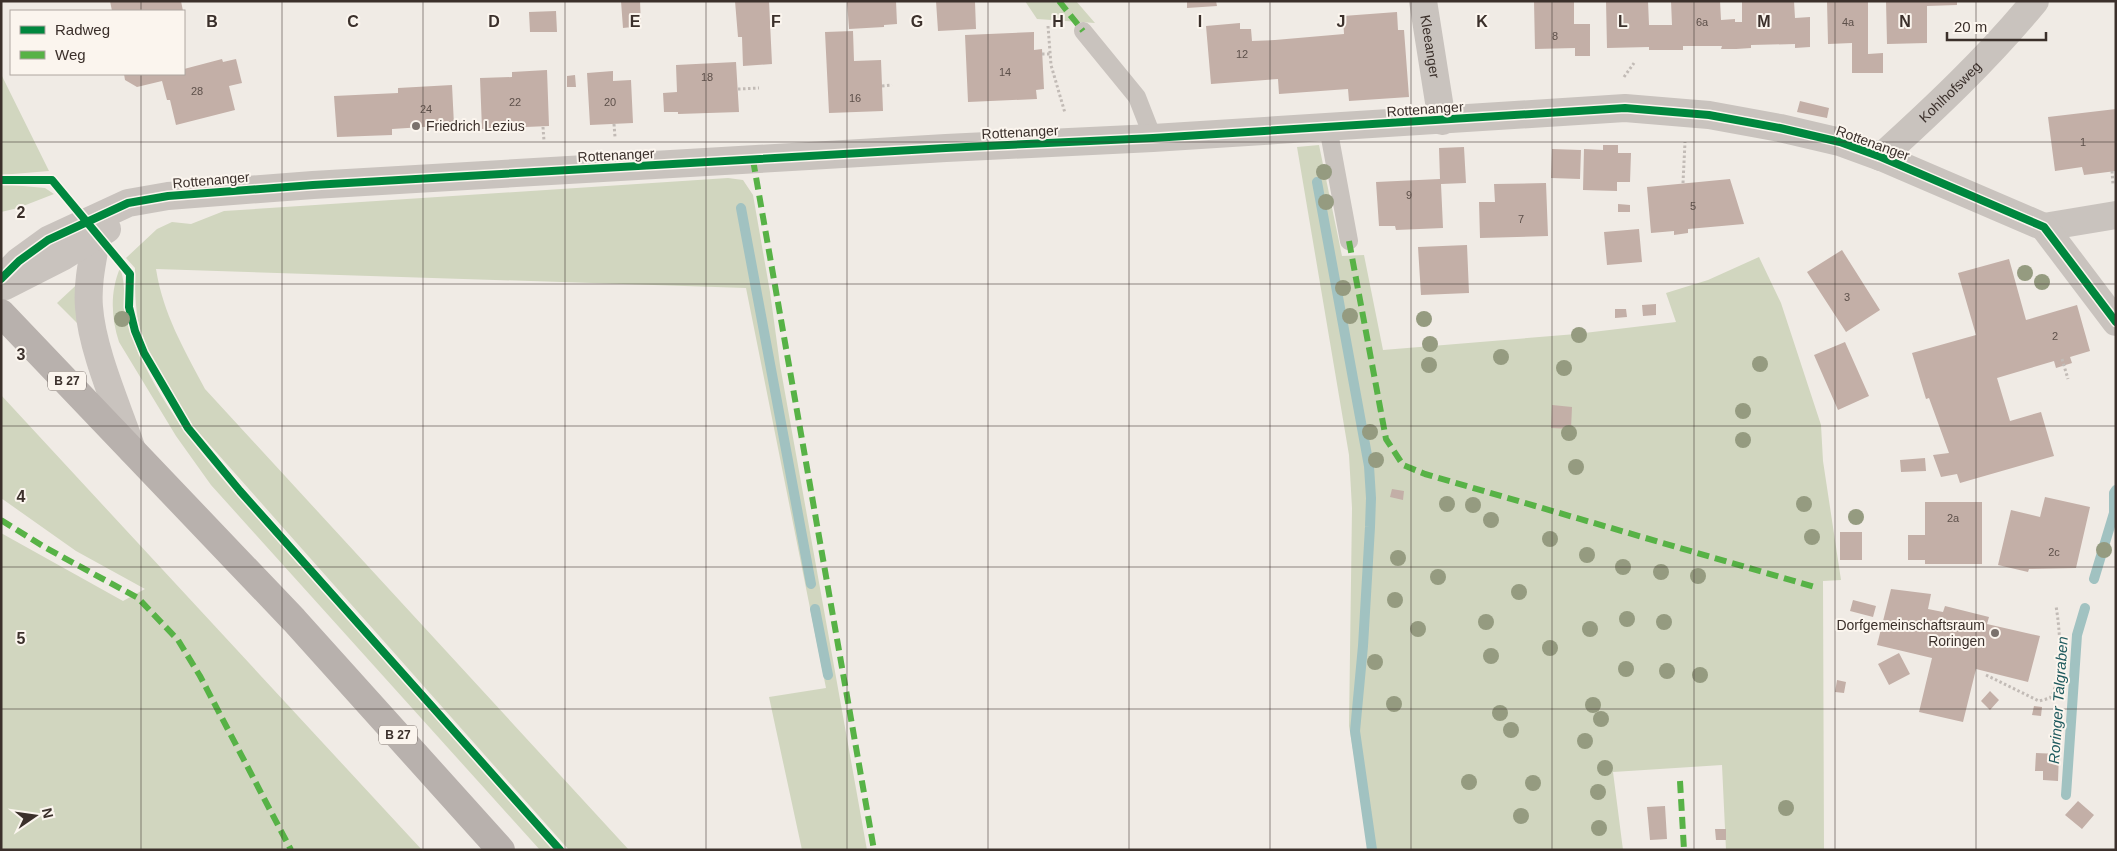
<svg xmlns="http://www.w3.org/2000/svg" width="2117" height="851" font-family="Helvetica,sans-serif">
	<rect width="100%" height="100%" fill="#f0ebe5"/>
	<!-- green -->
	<path fill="#d1d6bf" d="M1025,1H1076L1095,23L1037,19Z
		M1,74L49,171L1,175Z
		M1319,145L1342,256L1364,255L1383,350L1576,334L1676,322L1666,293L1708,280L1759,257L1781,303L1821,425L1823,461L1841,580L1823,581L1824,850H1726L1722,765L1613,772L1623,850H1370L1349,726L1352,508L1349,455L1297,147Z
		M728,178L743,180L753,195L770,292L780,365L867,850H802L769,697L826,688L746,288L156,269C163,314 184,349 205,389L629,850H569L193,426C177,399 146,355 139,326C135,306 135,288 135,268L126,258L157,229L172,222L191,224L224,211Z
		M1,184L45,188L54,194L18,208L1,212Z
		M120,268C127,286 122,306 128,324C146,381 183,431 220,476L553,850H540L211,485L176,436L119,342C111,317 110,292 120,268Z
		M86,276L88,334L57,303Z
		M1,395L422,850H1V533L123,601L145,589L76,551L1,498Z"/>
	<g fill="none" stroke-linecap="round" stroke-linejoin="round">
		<!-- stream -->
		<path stroke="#a1c2c1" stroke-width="10" d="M1317,182L1369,466L1371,498L1370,527L1363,646L1355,731L1372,850
			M741,208L811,584
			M2094,579L2114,513V493L2116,490
			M815,609L828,675
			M2066,795L2077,635L2085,608"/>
	</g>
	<!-- building -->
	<path fill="#c3afa7" d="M110,1H181L183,11H112Z
		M621,1H640L641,26L623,28Z
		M735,1H769L772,64L743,66L742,37H738Z
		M847,1H896L897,24L884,25V27L849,29Z
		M936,1L975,2L976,29L938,31Z
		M1187,1H1216L1217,6L1187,8Z
		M1534,1H1574V24H1590V56H1575V48L1535,49Z
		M1606,1H1648L1649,25H1672L1671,1H1720L1721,20L1735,19V22H1742V1H1794L1795,18L1810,17V47L1795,48V44L1751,45V48L1736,49H1721L1722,46H1683V50H1649V47L1607,48Z
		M1827,1H1868V54L1883,53V73H1852V43L1828,44Z
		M1886,1H1957V5L1927,6V43L1887,44Z
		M556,11L557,32H530L529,12Z
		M1397,12L1398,30H1404L1409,97L1349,101L1348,89L1279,94L1278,79L1211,84L1206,26L1240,23V29H1251L1252,41L1275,40L1344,34L1343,16Z
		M853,31L854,61L881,60L883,111L829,113L825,32Z
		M1034,32V50L1042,49L1044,89L1036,90L1037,99L968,102L965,35Z
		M222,59L223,62L236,59L242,83L229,86L235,110L176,125L170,100H167L162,81L137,87L125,80L124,74H184V69Z
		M736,62L739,112L678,114V112H664L663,93L677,92L676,65Z
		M547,70L549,126L482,129L480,78L512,77V72Z
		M613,71V81L631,80L633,123L590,125L587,73Z
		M575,75L576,87H567V76Z
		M452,85L454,125L392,129V135L337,137L334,96L398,93V88Z
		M1800,101L1829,108L1827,118L1797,112Z
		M2116,109V171L2084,175L2082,167L2055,171L2048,117Z
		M1603,145H1618V153H1631L1630,182H1617V191L1583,190L1584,149L1603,150Z
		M1464,147L1466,183L1441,184L1443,228L1396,230L1395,226H1379L1376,182L1440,179L1439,148Z
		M1552,149L1581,150L1580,179L1551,178Z
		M1730,179L1744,224L1688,229V233L1674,235V231L1651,233L1647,187Z
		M1546,183L1548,236L1480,238L1479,202H1495L1494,184Z
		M1618,204L1630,205V212H1618Z
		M1639,229L1642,262L1607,265L1604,232Z
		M1467,245L1469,293L1421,295L1418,247Z
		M1842,250L1880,310L1846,332L1807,272Z
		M2009,259L2026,320L2077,305L2090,351L2070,357L2072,363L2056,368L2054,361L1997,378L2010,421L2041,412L2054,456L1960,483L1957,474L1941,477L1933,455L1949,453L1929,398L1926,399L1912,353L1976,335L1958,273Z
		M1656,304V315L1643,316L1642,305Z
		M1615,309H1626L1627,317L1615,318Z
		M1845,342L1869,396L1838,410L1814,355Z
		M1552,405L1572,407L1571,429L1551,428Z
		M1925,458L1926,471L1901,472L1900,460Z
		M1392,489L1404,491L1403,500L1390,497Z
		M2045,497L2090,507L2076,568L2029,569L2028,572L1998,565L2011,510L2040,517Z
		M1925,502H1982V564H1925V560H1908V535H1925Z
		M1840,532H1862V560H1840Z
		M1891,589L1931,594L1928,609L1943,612L1945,606L1989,617L1987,624L2040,636L2028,682L1976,669L1963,722L1919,712L1932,658L1877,645Z
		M1853,600L1876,606L1873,617L1850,611Z
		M1899,653L1910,674L1889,685L1878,664Z
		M1837,680L1846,682L1844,693L1835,692Z
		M1990,691L1999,700L1990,710L1981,701Z
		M2034,706L2042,707L2041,716L2032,715Z
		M2036,753L2059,754L2058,781L2043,780V771H2035Z
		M2078,801L2094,815L2082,829L2065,815Z
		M1665,806L1667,839L1650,840L1647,807Z
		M1715,829H1726V840H1716Z"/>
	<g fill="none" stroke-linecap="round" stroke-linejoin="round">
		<!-- path -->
		<path stroke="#c2bbb6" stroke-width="3" stroke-dasharray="2.5 2.5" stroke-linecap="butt" d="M1048,26L1051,65L1065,113
			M1042,54H1050
			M1624,77L1634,63
			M882,86L892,85
			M738,89L759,88
			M614,124L615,137
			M543,127L544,141
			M2112,171L2113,184
			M1683,183L1685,142
			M2062,359L2068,379
			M1986,675L2039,701L2050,698C2064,678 2060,629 2056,606"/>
		<!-- lane -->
		<path stroke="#c9c3be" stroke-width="18" d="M1083,31L1137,97L1153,138
			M1328,127L1349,241"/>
		<!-- street -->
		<g stroke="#c9c3be" stroke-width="28">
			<path id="s1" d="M1423,1L1442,121"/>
			<path id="s2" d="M1881,157C1935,108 1988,58 2035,1"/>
			<path d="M2044,227L2116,215"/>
			<path d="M97,235C93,258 87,283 89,307C92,351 118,408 132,450"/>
			<path d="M1,279L19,261L48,240L128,203L168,196L313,185L946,148L1153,138L1625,108L1709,115L1780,128L1840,142L1881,157L2044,227L2116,322"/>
			<path d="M5,286L62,257L107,229"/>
		</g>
		<!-- primary -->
		<path stroke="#b8b1ad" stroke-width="28" d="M1,313L294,620L501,850"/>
		<!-- quiet -->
		<path stroke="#57b246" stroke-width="6" stroke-dasharray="12 6" stroke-linecap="butt" d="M1059,1L1083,31
			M753,160L874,850
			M1349,241L1386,439L1403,465L1425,474L1818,588
			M1,520L46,548L138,598L178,640L200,676L291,850
			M1680,781L1684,850"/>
		<!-- cycleway casing -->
		<g stroke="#fbf5ee" stroke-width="11">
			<path id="cycleway" d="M1,180H52L130,274L129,307L135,331L144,353L188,428L240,491L560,850
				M1,279L19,261L48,240L128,203L168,196L313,185L946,148L1153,138L1625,108L1709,115L1780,128L1840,142L1881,157L2044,227L2116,322"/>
		</g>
		<!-- cycleway -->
		<use href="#cycleway" stroke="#00873e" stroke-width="8"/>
	</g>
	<!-- trees -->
	<g fill="#959b80">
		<circle cx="1324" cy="172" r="8"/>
		<circle cx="1326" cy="202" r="8"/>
		<circle cx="2025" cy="273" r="8"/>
		<circle cx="2042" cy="282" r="8"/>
		<circle cx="1343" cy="288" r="8"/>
		<circle cx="1350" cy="316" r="8"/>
		<circle cx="122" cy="319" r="8"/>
		<circle cx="1424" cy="319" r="8"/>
		<circle cx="1579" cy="335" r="8"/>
		<circle cx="1430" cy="344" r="8"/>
		<circle cx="1501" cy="357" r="8"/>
		<circle cx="1760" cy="364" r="8"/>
		<circle cx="1429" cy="365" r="8"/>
		<circle cx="1564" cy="368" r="8"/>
		<circle cx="1743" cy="411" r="8"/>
		<circle cx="1370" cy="432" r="8"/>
		<circle cx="1569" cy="433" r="8"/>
		<circle cx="1743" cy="440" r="8"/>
		<circle cx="1376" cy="460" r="8"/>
		<circle cx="1576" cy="467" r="8"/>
		<circle cx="1447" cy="504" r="8"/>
		<circle cx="1804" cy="504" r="8"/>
		<circle cx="1473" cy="505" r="8"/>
		<circle cx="1856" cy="517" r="8"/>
		<circle cx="1491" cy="520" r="8"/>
		<circle cx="1812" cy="537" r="8"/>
		<circle cx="1550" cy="539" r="8"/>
		<circle cx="2104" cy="550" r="8"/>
		<circle cx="1587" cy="555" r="8"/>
		<circle cx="1398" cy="558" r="8"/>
		<circle cx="1623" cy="567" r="8"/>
		<circle cx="1661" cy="572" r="8"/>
		<circle cx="1698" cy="576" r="8"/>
		<circle cx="1438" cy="577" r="8"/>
		<circle cx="1519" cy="592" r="8"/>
		<circle cx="1395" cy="600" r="8"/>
		<circle cx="1627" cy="619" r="8"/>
		<circle cx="1486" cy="622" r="8"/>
		<circle cx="1664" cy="622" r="8"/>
		<circle cx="1418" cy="629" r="8"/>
		<circle cx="1590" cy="629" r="8"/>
		<circle cx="1550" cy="648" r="8"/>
		<circle cx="1491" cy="656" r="8"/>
		<circle cx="1375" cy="662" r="8"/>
		<circle cx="1626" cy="669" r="8"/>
		<circle cx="1667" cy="671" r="8"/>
		<circle cx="1700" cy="675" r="8"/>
		<circle cx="1394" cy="704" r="8"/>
		<circle cx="1593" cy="705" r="8"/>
		<circle cx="1500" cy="713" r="8"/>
		<circle cx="1601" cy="719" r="8"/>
		<circle cx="1511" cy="730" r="8"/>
		<circle cx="1585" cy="741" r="8"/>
		<circle cx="1605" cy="768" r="8"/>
		<circle cx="1469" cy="782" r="8"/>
		<circle cx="1533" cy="783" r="8"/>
		<circle cx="1598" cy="792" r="8"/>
		<circle cx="1786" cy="808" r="8"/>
		<circle cx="1521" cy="816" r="8"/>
		<circle cx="1599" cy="828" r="8"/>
	</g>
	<!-- grid -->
	<path fill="none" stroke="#3b302b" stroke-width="1" stroke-opacity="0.55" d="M141,1V11M282,1V850M423,1V850M565,1V850M706,1V850M847,1V850M988,1V850M1129,1V850M1270,1V850M1411,1V850M1552,1V850M1694,1V850M1835,1V850M1976,1V850M141,74V850M1,142H2116M1,284H2116M1,426H2116M1,567H2116M1,709H2116"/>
	<!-- markers -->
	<g fill="#7a716c" stroke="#fbf5ee" stroke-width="2">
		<circle cx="416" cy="126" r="5"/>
		<circle cx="1995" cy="633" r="5"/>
	</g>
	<g text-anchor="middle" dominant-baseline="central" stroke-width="4" stroke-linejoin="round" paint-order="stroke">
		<!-- number labels -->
		<g font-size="11" fill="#5d504a">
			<text x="1702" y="22">6a</text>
			<text x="1848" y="22">4a</text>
			<text x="1555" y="36">8</text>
			<text x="1242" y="54">12</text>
			<text x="1005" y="72">14</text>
			<text x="707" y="77">18</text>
			<text x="197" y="91">28</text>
			<text x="855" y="98">16</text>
			<text x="515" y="102">22</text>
			<text x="610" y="102">20</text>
			<text x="426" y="109">24</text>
			<text x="2083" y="142">1</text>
			<text x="1409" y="195">9</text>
			<text x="1693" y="206">5</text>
			<text x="1521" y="219">7</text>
			<text x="1847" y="297">3</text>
			<text x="2055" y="336">2</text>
			<text x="1953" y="518">2a</text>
			<text x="2054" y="552">2c</text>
		</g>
		<!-- shield labels -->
		<g fill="#fbf5ee" stroke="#756b66" stroke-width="1">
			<rect x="48" y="371.5" width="38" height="19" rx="4"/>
			<rect x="379" y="725.5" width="38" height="19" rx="4"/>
		</g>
		<g font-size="12" font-weight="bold" fill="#3b302b">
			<text x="67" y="381">B 27</text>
			<text x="398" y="735">B 27</text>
		</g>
		<!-- street labels -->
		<g font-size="14" fill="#3b302b" stroke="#fbf5ee">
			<text stroke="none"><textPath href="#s1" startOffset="46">Kleeanger</textPath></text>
			<text stroke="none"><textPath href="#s2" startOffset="95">Kohlhofsweg</textPath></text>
			<text transform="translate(1425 109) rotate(-4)">Rottenanger</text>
			<text transform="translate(1020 132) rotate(-3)">Rottenanger</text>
			<text transform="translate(1873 143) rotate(20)">Rottenanger</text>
			<text transform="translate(616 155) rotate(-3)">Rottenanger</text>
			<text transform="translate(211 180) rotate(-5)">Rottenanger</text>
		</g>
		<!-- poi labels -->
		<g font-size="14" fill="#3b302b" stroke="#fbf5ee" text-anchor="start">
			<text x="426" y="126">Friedrich Lezius</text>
			<text x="1985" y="625" text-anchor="end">Dorfgemeinschaftsraum<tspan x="1985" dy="16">Roringen</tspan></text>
		</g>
		<!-- water labels -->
		<g font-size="15" font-style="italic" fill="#1f5a5e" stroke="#fbf5ee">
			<text transform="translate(2058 700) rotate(-86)">Roringer Talgraben</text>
		</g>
	</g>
	<g font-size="16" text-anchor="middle" font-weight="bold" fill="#3b302b" stroke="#fbf5ee" stroke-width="4" stroke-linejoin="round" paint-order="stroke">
		<text x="212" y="27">B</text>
		<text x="353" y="27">C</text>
		<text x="494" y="27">D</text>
		<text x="635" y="27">E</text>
		<text x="776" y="27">F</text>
		<text x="917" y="27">G</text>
		<text x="1058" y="27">H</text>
		<text x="1200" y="27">I</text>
		<text x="1341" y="27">J</text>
		<text x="1482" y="27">K</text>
		<text x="1623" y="27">L</text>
		<text x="1764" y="27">M</text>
		<text x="1905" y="27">N</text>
		<text x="21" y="218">2</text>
		<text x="21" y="360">3</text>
		<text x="21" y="502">4</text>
		<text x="21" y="644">5</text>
	</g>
	<!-- border -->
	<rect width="2117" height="851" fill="none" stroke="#3b302b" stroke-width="5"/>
	<!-- legend -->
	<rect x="10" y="10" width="175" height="65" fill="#fbf5ee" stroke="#aea6a0"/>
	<rect x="20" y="26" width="25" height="8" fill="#00873e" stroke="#aea6a0"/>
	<text x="55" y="35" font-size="15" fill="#3b302b">Radweg</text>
	<rect x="20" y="51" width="25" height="8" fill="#57b246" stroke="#aea6a0"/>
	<text x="55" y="60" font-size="15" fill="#3b302b">Weg</text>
	<!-- north arrow -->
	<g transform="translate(35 816) rotate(77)" stroke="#fbf5ee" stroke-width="4" paint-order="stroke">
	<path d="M0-4L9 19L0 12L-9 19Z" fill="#3b302b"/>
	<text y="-8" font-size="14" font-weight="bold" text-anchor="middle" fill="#3b302b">N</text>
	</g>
	<!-- scale -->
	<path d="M1947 32v8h99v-8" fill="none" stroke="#3b302b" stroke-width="2.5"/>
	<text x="1954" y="32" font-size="15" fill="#3b302b" stroke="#fbf5ee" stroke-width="4" paint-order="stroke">20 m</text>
</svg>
